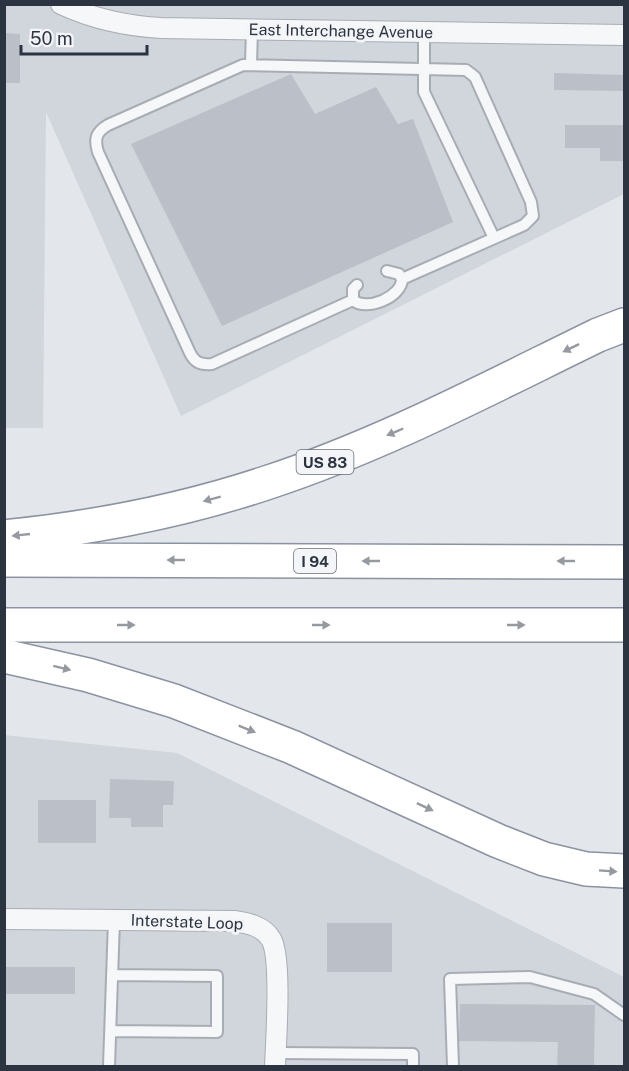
<svg xmlns="http://www.w3.org/2000/svg" width="629" height="1071" font-family="'Public Sans',sans-serif">
	<rect width="100%" height="100%" fill="#e3e6eb"/>
	<!-- built -->
	<path fill="#d1d5dc" d="M4,5H624V194L181,416L46,112L43,428H5Z
		M4,735L177,753L624,977V1066H5Z"/>
	<!-- building -->
	<path fill="#bbbfc7" d="M4,33L20,34V83H4Z
		M554,73L624,75V91L554,90Z
		M291,74L315,114L376,87L398,124L413,119L453,222L222,326L131,144Z
		M565,125H624V161H600V148H565Z
		M110,779L174,781L173,805H163V827H131V818H109Z
		M38,800H96V843H38Z
		M327,923H392V972H327Z
		M4,967H75V994H4Z
		M460,1004L595,1005L594,1066H557L558,1042L459,1041Z"/>
	<g fill="none" stroke-linecap="round" stroke-linejoin="round">
		<!-- lane casing -->
		<g stroke="#a8adb5" stroke-width="14">
			<path id="lane" d="M424,32V92L494,238
				M251,64L252,29
				M357,285L353,289V300C366,312 402,297 402,279L399,274L387,271
				M353,300L212,364C201,365 195,363 190,353L98,152C94,139 96,132 108,125L243,65L466,70L475,77L531,202L533,216L524,225L402,279
				M111,1031L217,1032V976L112,975
				M276,1053L413,1054V1066
				M109,1066L114,920
				M453,1066L450,979L530,977L594,994L624,1015"/>
		</g>
		<!-- street casing -->
		<g stroke="#a8adb5" stroke-width="22">
			<path id="street" d="M61,4C93,19 126,26 161,28L624,35
				M4,919L234,921C248,923 263,926 271,939C282,957 276,1041 275,1066"/>
		</g>
		<!-- highway casing -->
		<g stroke="#8b93a1" stroke-width="36">
			<path id="highway" d="M4,537C93,528 182,511 266,483C382,445 489,388 598,335L624,325
				M4,560L624,562
				M4,625H624
				M4,656L88,675L174,701L292,747L498,841L544,859L586,869L624,871"/>
		</g>
		<!-- lane -->
		<use href="#lane" stroke="#f6f7f9" stroke-width="10"/>
		<!-- street -->
		<use href="#street" stroke="#f6f7f9" stroke-width="20"/>
		<!-- highway -->
		<use href="#highway" stroke="#fff" stroke-width="33"/>
	</g>
	<!-- one-way arrows -->
	<defs><path id="oneway-solid" d="M-6-.8H1V-3.2L6.5 0L1 3.2V.8H-6Z" transform="scale(1.5)"/></defs>
	<g fill="#969aa0">
		<use href="#oneway-solid" transform="translate(571 348) rotate(154)"/>
		<use href="#oneway-solid" transform="translate(395 432) rotate(157)"/>
		<use href="#oneway-solid" transform="translate(212 499) rotate(165)"/>
		<use href="#oneway-solid" transform="translate(21 535) rotate(174)"/>
		<use href="#oneway-solid" transform="translate(176 560) rotate(-180)"/>
		<use href="#oneway-solid" transform="translate(371 561) rotate(-180)"/>
		<use href="#oneway-solid" transform="translate(566 561) rotate(-180)"/>
		<use href="#oneway-solid" transform="translate(126 625)"/>
		<use href="#oneway-solid" transform="translate(321 625)"/>
		<use href="#oneway-solid" transform="translate(516 625)"/>
		<use href="#oneway-solid" transform="translate(62 668) rotate(14)"/>
		<use href="#oneway-solid" transform="translate(247 729) rotate(22)"/>
		<use href="#oneway-solid" transform="translate(425 807) rotate(25)"/>
		<use href="#oneway-solid" transform="translate(608 871) rotate(4)"/>
	</g>
	<g text-anchor="middle" dominant-baseline="central" stroke-width="6" stroke-linejoin="round" paint-order="stroke">
		<!-- shield labels -->
		<g fill="#f3f5f8" stroke="#686e79" stroke-width="1.5">
			<rect x="296.5" y="450" width="57" height="24" rx="4.5"/>
			<rect x="294" y="549" width="42" height="24" rx="4.5"/>
		</g>
		<g font-size="15" font-weight="bold" fill="#2c3442">
			<text x="325" y="462">US 83</text>
			<text x="315" y="561">I 94</text>
		</g>
		<!-- street labels -->
		<g font-size="16" fill="#2c3442" stroke="#f3f5f8">
			<text transform="translate(341 31) rotate(1)">East Interchange Avenue</text>
			<text transform="translate(187 922) rotate(2)">Interstate Loop</text>
		</g>
	</g>
	<!-- border -->
	<rect width="629" height="1071" fill="none" stroke="#2c3442" stroke-width="12"/>
	<!-- scale -->
	<path d="M21 45v9h126v-9" fill="none" stroke="#2c3442" stroke-width="3"/>
	<text x="30" y="45" font-size="18" fill="#2c3442" stroke="#f3f5f8" stroke-width="4.5" paint-order="stroke">50 m</text>
</svg>
